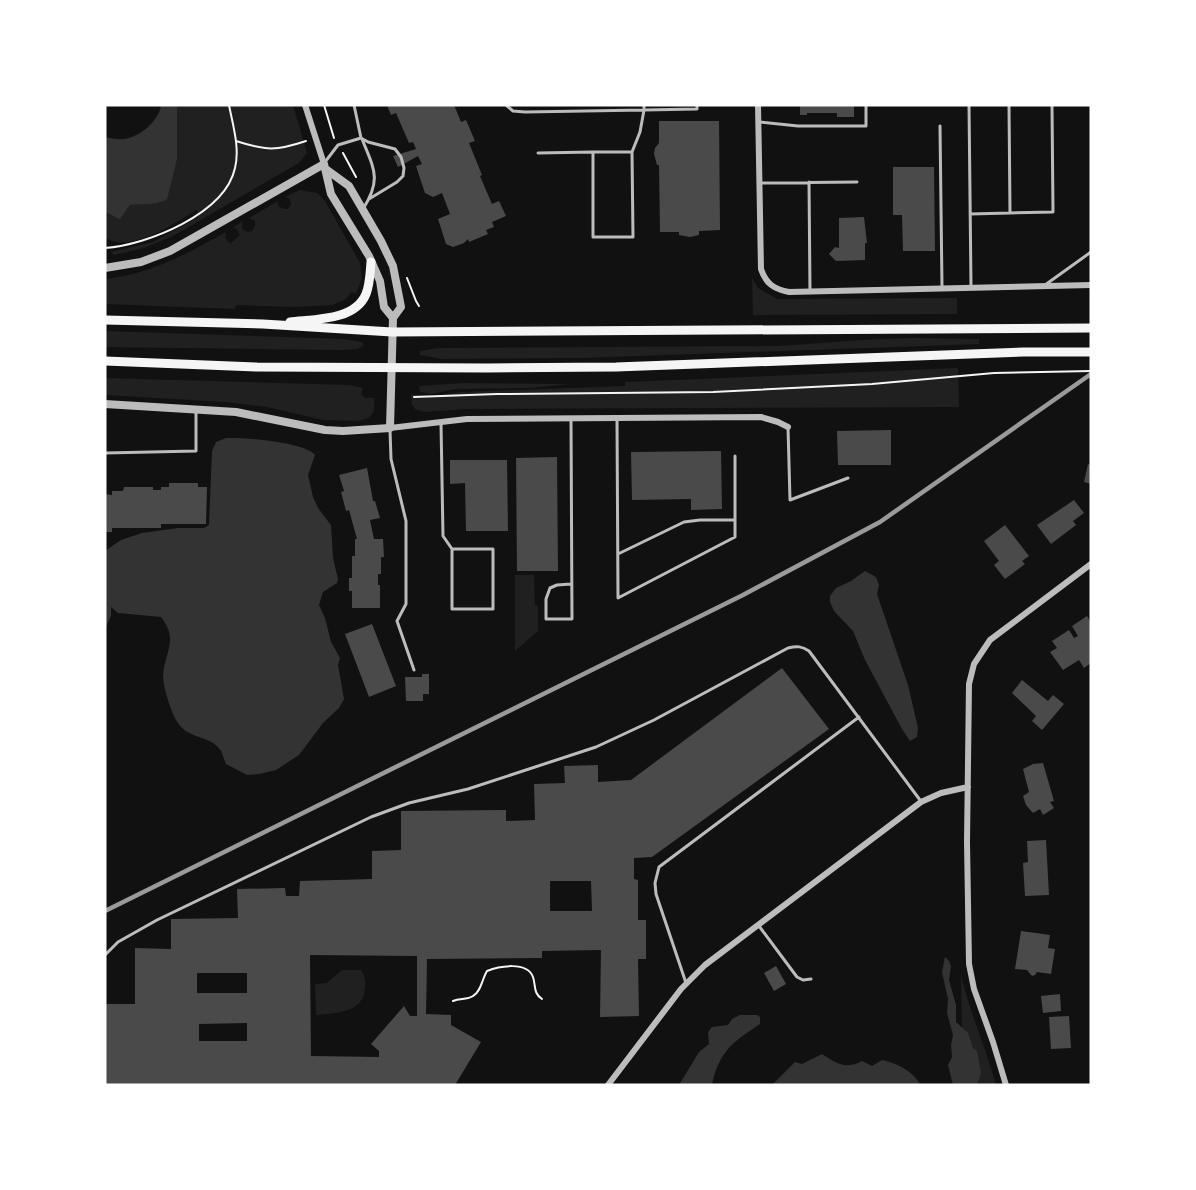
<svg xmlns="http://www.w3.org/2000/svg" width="1196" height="1190" font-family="Lato,sans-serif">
	<rect width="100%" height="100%" fill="#111"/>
	<!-- green -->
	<path fill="#202020" d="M177,105H293L307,153L299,163L173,236L144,248L114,255L111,252L153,242L198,217L197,210C173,224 132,253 105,238V212L120,218L130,205L142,203H161L177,159Z
		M300,190L317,193L325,201L360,263L362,278L356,294L352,292L346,299L332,305L293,307L236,305L235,309L105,304V279C150,274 187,254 226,232L225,237L228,242L231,243L240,235L237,229L232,228L243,221L242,229L248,232L252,231L255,226V221L249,218L278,201V206L284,209H288L291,205L290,199L285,197Z
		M752,278L758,288L777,299L957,298V314L753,315Z
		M105,331L344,339L362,342L364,345L358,349L341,350L105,347Z
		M916,338L979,339V344L582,358L442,359L420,355V351L439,348L779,346L877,339Z
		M958,368L959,407L465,409L424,412L415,409L412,405L411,394L436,396L461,392L625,386V382Z
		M105,378L350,385L363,388L361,394L365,398H374V411L369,418L359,421L323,420L267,407L226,402L105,395Z
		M463,383L570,384L531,388L455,389L432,394L420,392L419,386Z
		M515,575H534L535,605L538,606V631L515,651Z
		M342,970H361C365,976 366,981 365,988C364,1013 335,1013 316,1015L315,984L327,983Z
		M961,974C969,1012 986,1047 996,1085H963Z"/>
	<!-- water -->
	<path fill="#333" d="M161,105H177V159L167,199C158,206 142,203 130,205L120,219L105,212V137C111,138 118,140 124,139C140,137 159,121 161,105Z
		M226,438C243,437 304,442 315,455L308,475L313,497L318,508L331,525L333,558L338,579L337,583L323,592L319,605L325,618L331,642L340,658L338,665L344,699L339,708L323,723L299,755L276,770L259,774L247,775L226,764C224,760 223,755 221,751C210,733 185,742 174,716C169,705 163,686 163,675C165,651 179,640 161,617L118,613L111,607V616L105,629V551L121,540L142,533L178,528H204L209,525L212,451L216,442Z
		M865,571L876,577L879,585L877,594L908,685L918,728L917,737L910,741L902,729L865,660L853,631L834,611L830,602V596L836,588L851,581Z
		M945,957L949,961L951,966L949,980L956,1005V1022L968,1033L973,1048L977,1051L981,1073L977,1085H953L948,1065L952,1057L951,1045L953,1035L947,1013L948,999L942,972Z
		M740,1015H757L760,1017V1024C733,1042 719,1051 712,1085H679L699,1052L709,1044L708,1032L712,1027L728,1025L732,1019Z
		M822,1054C836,1063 845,1070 862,1061L872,1066L882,1060C899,1064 911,1070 921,1085H772L795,1062L802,1064Z"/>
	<!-- building -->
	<path fill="#4a4a4a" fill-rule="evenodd" d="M387,105H454L461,122L466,120L475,141L469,143L482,175L480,176L492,204L499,201L506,216L492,222L494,227L486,230L488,234L469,242L468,239L464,243L453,247L446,244L438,219L450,214L442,193L433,197L425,193L416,166L422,164L418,156L398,167L393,156L416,149L413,142L409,143L396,113L391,115Z
		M800,105H854V117H837V113H807V115H800Z
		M659,121H719L720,230L699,231V235L690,237L679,235V232H660L659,165H657L654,154L655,148L659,143Z
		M893,167H934L935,251H903L902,215H893Z
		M864,217L867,243H865V260L836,261L829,254L835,247L839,248V218Z
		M891,430V465H838L837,431Z
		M721,451L722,509L691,510V499L632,500L631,452Z
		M557,457L558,571H517L516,458Z
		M450,460H507L508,531H466L465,483L450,484Z
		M1088,464L1091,465V484L1084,482Z
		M367,468L373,501H375L380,518L370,520L374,539H383L384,557H381V574H378V585H380V608H352V591H349V578H352V556H355V539H357L349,510L346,511L341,492L344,491L339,475Z
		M169,483H198V487H207L206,524H161V528H112V532H105V494L112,495V491H123L124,487H153V490H161V487H169Z
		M1074,500L1084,513L1073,521L1076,525L1051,544L1037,525Z
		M1005,525L1029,556L1022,561L1025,564L1005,579L994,565L999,561L984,541Z
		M1087,616L1091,623V663L1084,668L1079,660L1063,670L1050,652L1057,648L1052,641L1069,630L1074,638L1078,636L1072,626Z
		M372,624L396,686L369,697L345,634Z
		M782,668L829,729L652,857L634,858V879L638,880V920H646V959H638L639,1016L600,1017L601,950L542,951V958L427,959L426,1014L451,1015V1025L481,1042L455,1085H105V1004H135V948L171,949V919L238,918L237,889L285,888L286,896H299L300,881L372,879V851L401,850V811L506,810V821L535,820L534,784L565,783L564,766L598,765V782L631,780ZM550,881H591L592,911H550ZM310,955L417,956V1016H410L404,1006L371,1044L379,1051V1057L311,1056ZM197,973H247V993H197ZM247,1023V1041H199V1024Z
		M422,674H429V694H423V701H406L405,677H422Z
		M1022,680L1048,701L1053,695L1064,704L1042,730L1032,721L1036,716L1012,693Z
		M1043,763L1054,801L1050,802L1054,808L1043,815L1040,809L1033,813L1026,805L1023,796L1029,792L1023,769L1033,764Z
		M1046,840L1049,895L1025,896L1023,863L1028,862L1027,841Z
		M1021,931L1050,935L1048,948L1055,949L1051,974L1037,972L1035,975L1032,976L1027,970L1015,969Z
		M776,966L786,984L774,991L764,973Z
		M1060,994L1061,1011L1043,1013L1041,996Z
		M1069,1016L1071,1048L1051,1049L1049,1017Z"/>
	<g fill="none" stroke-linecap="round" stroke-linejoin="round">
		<!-- path -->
		<path stroke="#f5f5f5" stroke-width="2" d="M324,105L334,138
			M236,141C267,151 276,151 306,141
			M343,153L356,177
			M105,248C147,245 225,214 235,168C240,148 233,126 229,105
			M407,278L416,301L419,306
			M414,397L497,394L713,392L872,384L994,373L1091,371
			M453,1001C460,998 467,1000 473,996C481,992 482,979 487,971C499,966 527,961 533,977C536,986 533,993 542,999"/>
		<!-- service -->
		<path stroke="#bcbcbc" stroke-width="3" d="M506,105L513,111L525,112L644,110V105
			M969,105L971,286
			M760,122L798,126H866V105
			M940,126L942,287
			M361,138L368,142L395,149L401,157L404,168L403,176L397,182L369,199
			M362,139C374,169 382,179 363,209
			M632,152H593V237H633L632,152L640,132L644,110L697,109V105
			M538,153L593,152
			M325,162L338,145L361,138L354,105
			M809,182L810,291
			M761,183L857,182
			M1010,213L1053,212L1052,105
			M970,214L1010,213L1009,105
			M1045,285L1091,252
			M571,419L572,619H546V599L550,588L557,585L571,584
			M617,419L618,598L735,537V456
			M441,423L443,536L452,549V609H493V549H452
			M788,427L790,500L848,478
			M390,430L391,459L406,521V604L397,621L414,670
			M105,453L196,451V411
			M618,554L684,522L700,520H735
			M759,926L797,977L803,980L811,979
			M105,955L118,942L157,920L371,817L409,803L468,789L596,747L654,720L788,648C797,646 802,646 809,651L920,800
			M686,983L656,894L655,883L659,867L859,717"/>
		<!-- minor -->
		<path stroke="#bcbcbc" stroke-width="6" d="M305,105L324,164
			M758,105L761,269C766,284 774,289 789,292L1091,285
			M390,428L467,419L761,417L778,422L788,427
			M608,1085L681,989L705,965L921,802L941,793L968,787
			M1006,1085L993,1042L974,989L969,964L967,842L969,684L974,664L990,640L1091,564"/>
		<!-- tertiary -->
		<path stroke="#bcbcbc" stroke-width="8" d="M105,268L141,262L170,251L324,164L331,194L369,256L380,281L384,307L393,318
			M105,404L236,412L325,430L343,431L390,428L393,318L401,307L393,266L381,241L349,186L327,170"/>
		<!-- primary -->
		<path stroke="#f5f5f5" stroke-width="9" d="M105,320L263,324L392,332L1091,328
			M290,322C314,319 355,321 366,294C370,284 370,273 371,262
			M105,361L257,367L488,368L616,367L1024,352H1091"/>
		<!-- rail -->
		<path stroke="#9a9a9a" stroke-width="4.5" d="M105,911L743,595L880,522L1091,374"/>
	</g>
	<!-- border -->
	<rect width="1196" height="1190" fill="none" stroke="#ffffff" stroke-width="213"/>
</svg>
